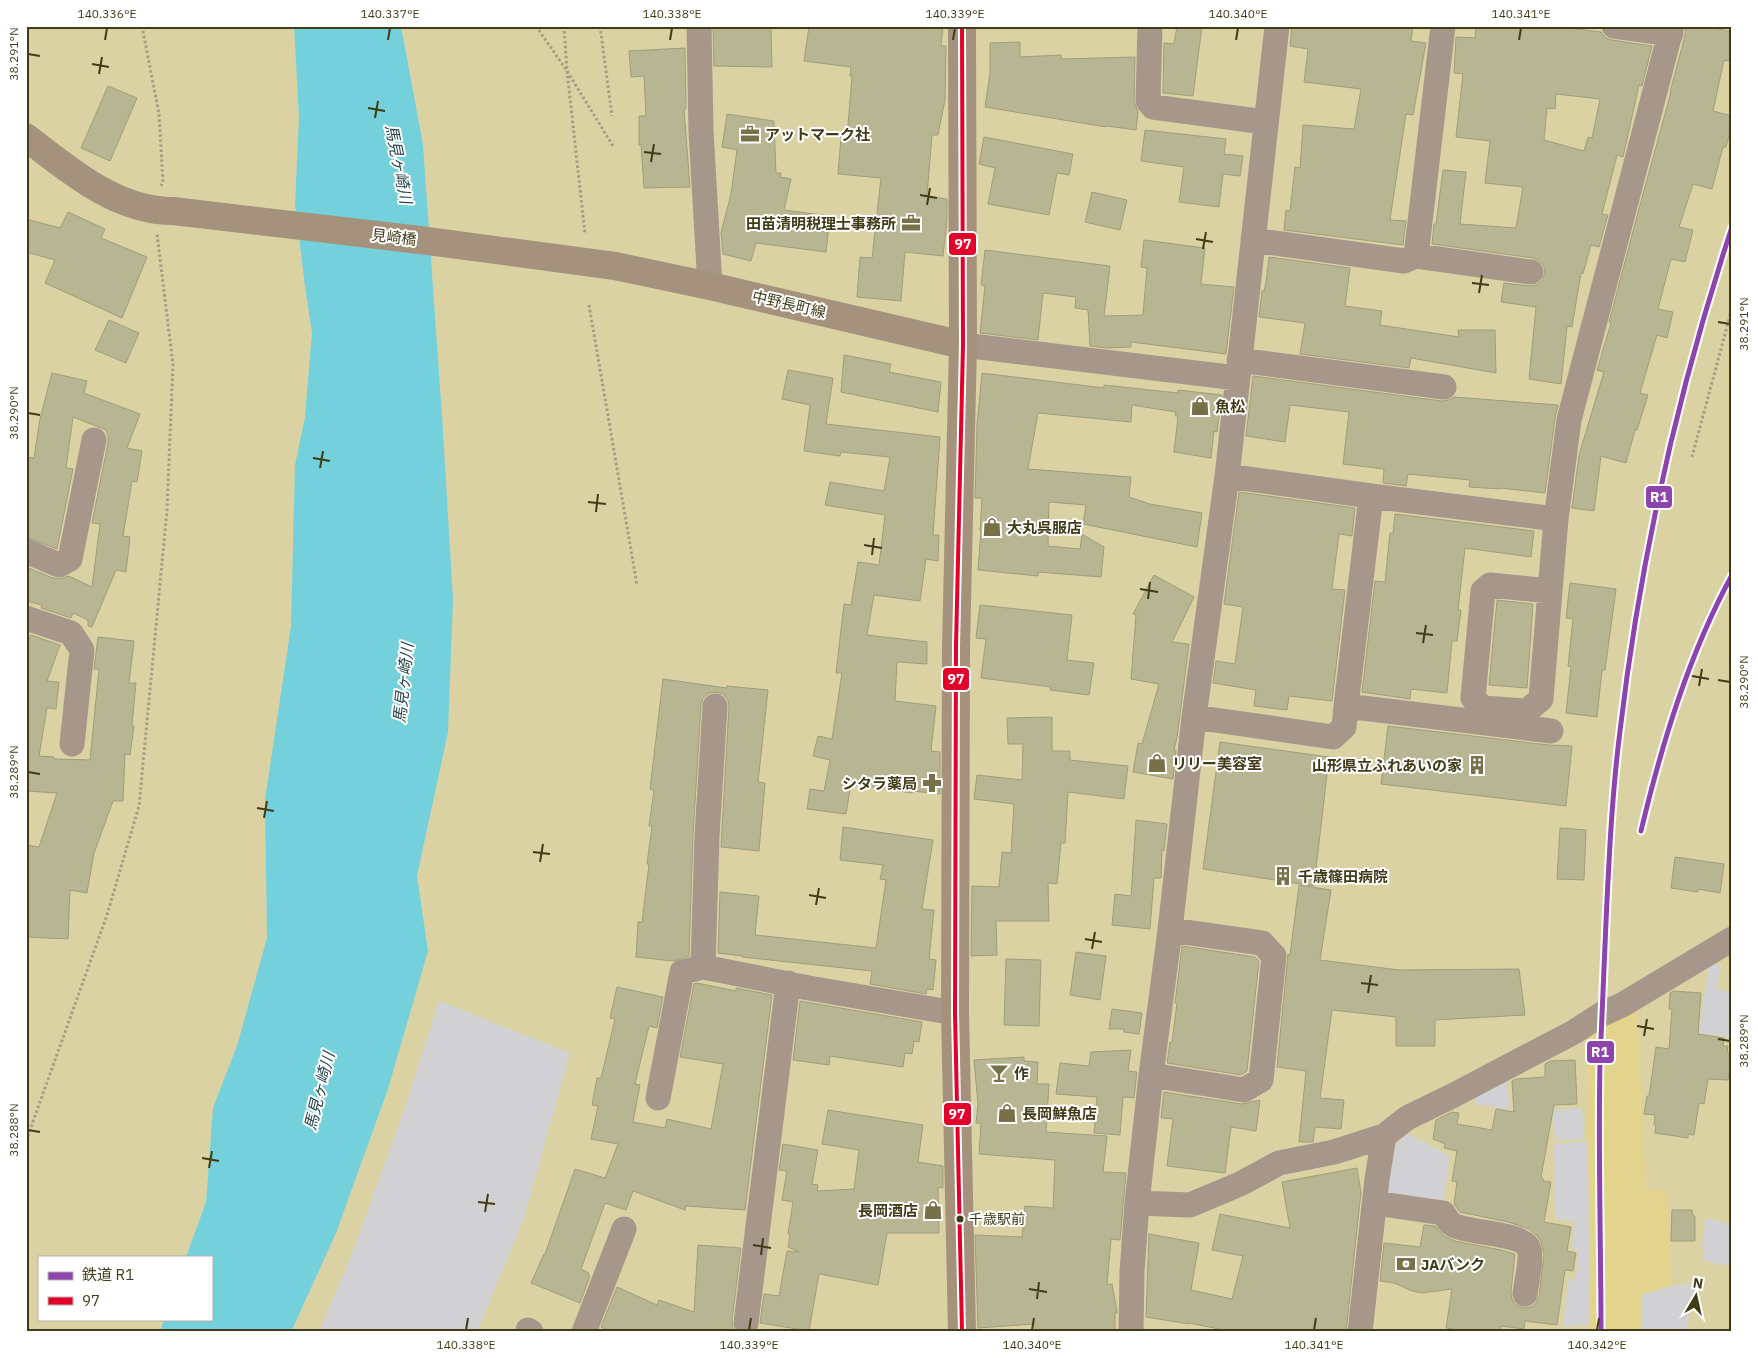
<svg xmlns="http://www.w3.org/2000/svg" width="1758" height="1358" font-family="'IBM Plex Sans','Noto Sans JP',sans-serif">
	<rect width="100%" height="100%" fill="#dbd2a4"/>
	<!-- built -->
	<path fill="#e3d48d" d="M1637,1007L1646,1189L1668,1192L1671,1286L1641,1295V1332H1590L1586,1032Z"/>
	<!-- green -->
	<path fill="#d1d1d3" d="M1709,964L1721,965L1717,989L1732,992V1038L1699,1033Z
		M439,1001L570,1053L524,1218L477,1332H319L354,1249L405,1107Z
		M1507,1080L1510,1110L1475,1104L1476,1095Z
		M1582,1108L1584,1139L1555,1140L1553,1110Z
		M1406,1133L1450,1156L1443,1203L1384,1193L1390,1153Z
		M1588,1141L1590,1325L1563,1327L1569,1278L1575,1279L1579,1250L1571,1249L1575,1221L1555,1219L1554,1144Z
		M1706,1218L1732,1225V1266L1704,1261L1702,1245Z
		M1698,1283L1685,1332H1641V1295L1671,1286Z"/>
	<!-- water -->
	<path fill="#74d1db" d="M294,26H401L423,145L442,416L453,599L448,732L417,876L428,951L388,1089L336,1233L291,1332H160L164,1319H211V1257H186L206,1202L213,1108L237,1046L267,938L265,800L291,626L295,465L305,417L312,333L305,287L295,204L299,118Z"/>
	<!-- building -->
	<path fill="#b7b592" stroke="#9f9e7a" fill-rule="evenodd" d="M713,26H771L772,67L714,66Z
		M809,26H943L941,46H946L945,100L938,135H932L927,196L947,199V220L943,256L905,252L901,301L857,297L860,257L872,258L881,178L838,174L841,137H847L852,76H850L851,67L804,61Z
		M1177,26H1202L1193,96L1163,93L1164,43L1174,44Z
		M1292,26H1413L1411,41L1426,43L1413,115L1406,114L1390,220L1406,221L1403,245L1284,230L1286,210L1290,211L1295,167L1300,168L1303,125L1354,129L1361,89L1304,82L1308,49L1290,46Z
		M1476,26H1553L1601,32L1606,38L1612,40L1652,46L1642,86L1639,85L1623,157L1617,155L1602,214L1608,215L1599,247L1591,245L1583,274L1581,273L1572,327L1567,326L1561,384L1529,379L1536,307L1501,302L1504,283L1530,286L1536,285L1542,281L1545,273L1544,267L1540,261L1533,258L1432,244L1434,224H1436L1443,170L1466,172L1460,224L1516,228L1523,187L1485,183L1490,141L1456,137L1463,74L1454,73L1456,37L1475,38ZM1556,94L1600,99L1592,138L1588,137L1584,151L1544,140L1547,108L1555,109Z
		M1686,26H1705L1732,32V62L1724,60L1713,111L1732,116V124L1726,147H1723L1712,189L1693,184L1679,227L1693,230L1685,262L1671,259L1658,309L1673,312L1667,338L1657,335L1640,393L1648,395L1637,430H1635L1626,463L1601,456L1594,511L1572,508L1579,455L1604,372L1597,370L1611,323L1609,322L1640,205L1671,92H1670L1685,36Z
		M1020,42V57L1061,55L1062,59L1135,57L1134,101L1138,112L1136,130L1107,126L1106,127L985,107L990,73V43Z
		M685,48L686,109H684L690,187L644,188L641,145H639V116H646L644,76L631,77L629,51Z
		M108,86L137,98L110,161L81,148Z
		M727,114L774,121L776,173H781L780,177L791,179L784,210L830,216L826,252L756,243L751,261L723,254L721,233L731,194L737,150L722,147Z
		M1145,130L1226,139L1224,154L1243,156L1240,176L1223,174L1219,207L1179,202L1184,167L1141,161Z
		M984,137L1073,154L1069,175L1057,173L1049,215L988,204L995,168L979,164Z
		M1092,192L1127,200L1120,230L1085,222Z
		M68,212L105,229L101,238L147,257L122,318L45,283L55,260L26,252V219L60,228Z
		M1144,240L1205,248L1201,284L1234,287L1226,354L1131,342V347L1107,348L1090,346L1088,310L1075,308L1076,297L1043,293L1038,340L980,333L985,286L981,285L985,250L1110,266L1104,316L1143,315L1147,268L1141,267Z
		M1269,257L1350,268L1345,306L1382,311L1380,325L1459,337L1458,330H1495L1496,373L1411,358L1409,368L1300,354L1305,323L1259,317L1262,291H1264L1266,282Z
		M109,320L139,333L126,363L95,350Z
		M844,355L891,364L889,372L941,382L938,412L841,392Z
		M788,370L833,378L826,424L940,437L933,535H939L938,561L926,559L920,601L874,595L867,635L927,642V664L897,662L895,701L936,706L931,751L940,752V794L913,791L912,793L851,784L846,814L807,809L810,789L824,791L830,760L813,756L818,736L832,739L842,673H836L844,604L851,605L858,562L879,565L885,515L825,505L830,482L884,491L890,457L841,452L840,456L804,451L810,405L782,399Z
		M52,373L87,381L84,393L140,414L127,448L142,451L137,482L132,481L123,536L130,537L126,572L116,570L92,627L88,626V620L73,613L71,618L41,608L42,605L26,601V567L53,578L60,579L69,576L92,587L100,524L92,523L108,443V436L106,430L73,417L66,468L73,469L57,549L26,537V457L34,458L40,419Z
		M982,373L1104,388V385L1178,393V390L1222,395L1217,432L1214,431L1211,458L1174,452L1178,416H1175L1176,412L1132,405L1131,422L1038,413L1028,469L1131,477L1129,497L1150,504L1202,513L1197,547L1083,524L1086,505L1049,502L1048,546L1080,549L1082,534L1104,547L1101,577L1038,572V576L978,570L981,531H980L982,498H975L977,425Z
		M1253,376L1442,401L1449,400L1454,397L1558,405L1555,418L1545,493L1500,488V489L1469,487L1470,480L1408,474L1406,486L1383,483L1384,469L1343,464L1349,412L1290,405L1285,442L1246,436Z
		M1239,492L1355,508L1352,536L1339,534L1332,589L1345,590L1332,701L1289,696L1287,710L1254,706L1256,690L1213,683L1216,661L1235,664L1243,607L1224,604Z
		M1395,514L1534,531L1531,557L1465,548L1458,610H1461L1457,641H1452L1447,693L1411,689L1410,699L1362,692L1375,581L1385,582L1390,533H1393Z
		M1154,575L1194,597L1172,642L1189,644L1177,738L1174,750L1176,751L1173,779L1133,772L1138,743L1142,744L1159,684L1131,679L1136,615L1133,614Z
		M1570,583L1616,589L1605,670H1602L1597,717L1566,713L1571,667L1568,666L1573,619L1566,618Z
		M1497,600L1533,604L1527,688L1489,685Z
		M980,605L1072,615L1067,660L1094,663L1089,695L1050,690L1051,687L981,678L986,639L976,638Z
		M31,635L60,645L47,681L59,682L56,709L47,708L39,756L54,757V759L90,760L99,669H94L98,637L134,641L129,683H136L132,725L134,726L130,755L125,754L123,801H113L94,853L87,893L70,890L68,939L26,937V845L39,847L57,793L26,791V646Z
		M663,679L727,688V686L768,690L758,782L765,783L759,851L721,847L729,706L728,700L723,694L716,692L709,693L703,698L701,705L693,835L689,956L673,961L636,957L638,922H642L649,864H647L652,826H649L654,790L650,789Z
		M1052,717V751H1070V760L1128,766L1124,799L1068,792L1065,843H1061L1057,884L1048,883L1049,921H996L997,955L971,956L972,886L999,887L1002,852L1011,853L1014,804L974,799L977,775L1022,780L1023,744H1008L1007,718Z
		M1388,726L1549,745L1572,746L1566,806L1381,784Z
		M1220,742L1329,757L1314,886L1203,869Z
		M1136,820L1167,824L1164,851L1162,850L1161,878H1154L1150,929L1112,925L1115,894L1131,896Z
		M843,827L933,840L922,909L934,910L929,959L936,960L933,990L927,989L926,994L870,984L872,971L742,957V956L718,953L720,892L759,896L755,935L876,948L886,880L880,879L883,865L840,860Z
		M1560,828L1586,830L1584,880L1557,879Z
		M1675,857L1724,864L1720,893L1698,889V892L1671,888Z
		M1299,885L1331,890L1320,960L1399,970L1519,969L1525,1015L1435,1020V1046H1396V1017L1332,1010L1320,1098L1344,1100L1341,1129L1315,1127L1313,1142H1299L1306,1071L1277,1067L1288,954L1290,955Z
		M1182,946L1255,957L1259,961L1247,1071L1241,1075L1167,1063L1170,1042H1172L1177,1003H1175Z
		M1076,952L1106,956L1100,1000L1070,995Z
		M1006,959L1041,960L1039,1026L1004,1025Z
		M697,983L736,991V988L772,995L745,1210L686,1206L685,1210L633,1191L626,1210L605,1203L581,1269L589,1273L588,1275L590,1276L580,1303L531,1283L544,1254H545L575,1169L605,1178L618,1144L591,1139L598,1106L592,1105L597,1078H601L615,1019L610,1018L617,987L663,997L657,1028L649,1026L635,1084L640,1085L633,1122L665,1128L667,1119L711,1129L723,1064L680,1057L694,984Z
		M1673,991L1701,993L1698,1034L1724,1038L1723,1046H1728L1727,1052L1732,1053L1728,1080L1708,1079L1704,1104L1699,1103L1694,1135L1688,1134V1138L1655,1133L1656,1125H1654L1655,1115L1644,1114L1647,1096H1649L1656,1047L1669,1049L1672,1009H1669L1670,993Z
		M800,1001L922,1022L919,1042L914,1041L912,1054L905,1053L903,1067L830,1056L829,1065L793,1060Z
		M1112,1009L1142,1013L1139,1034L1124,1032V1029H1109Z
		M1131,1050L1128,1071L1137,1072L1134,1098L1123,1097L1120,1135L1094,1133L1097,1097L1056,1094L1060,1063L1089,1066L1091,1052Z
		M1024,1057V1061L1038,1062L1037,1084H1049L1046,1132L1107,1136L1103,1172L1126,1173L1120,1240L1111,1239L1107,1285L1112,1284L1117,1311V1313H1115V1332H1035V1324L978,1328L975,1235L1022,1237L1025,1206L1053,1208L1055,1160L979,1154L981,1123H976L978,1104L974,1060Z
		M1575,1060L1577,1104L1554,1105L1541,1177L1543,1178V1181L1551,1182L1544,1222L1571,1227L1567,1251L1576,1253L1573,1271L1565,1270L1557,1325L1525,1321L1524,1329L1501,1326V1332H1472L1446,1328L1452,1289L1422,1293L1412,1291L1394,1283L1380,1281L1384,1243L1420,1247L1424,1225L1435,1226L1444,1236L1455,1241L1501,1250L1515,1254L1511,1292L1512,1299L1516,1305L1524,1308L1531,1307L1536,1303L1539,1296L1544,1255L1541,1242L1538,1237L1529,1229L1508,1222L1460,1212L1454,1204L1457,1182L1452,1181L1457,1151L1444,1148L1445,1144L1433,1139L1436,1120L1452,1112L1459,1113L1457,1124L1492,1130L1496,1109L1514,1112L1512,1081L1516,1079L1545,1077V1064L1550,1061Z
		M1164,1092L1242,1104L1260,1100L1256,1131L1231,1127L1225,1173L1167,1166L1173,1119L1161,1118Z
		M828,1110L923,1125L918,1162L943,1166V1188L938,1187L939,1233H887L878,1285L819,1274L809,1331L760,1323L764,1294L779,1296L787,1251L799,1252L788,1247L790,1235L788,1234L793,1202L782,1200L787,1171L779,1170L783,1144L818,1150L812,1184L818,1185L817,1191L854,1189L859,1150L822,1144Z
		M1357,1168L1361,1192L1346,1332H1234L1189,1323V1324L1146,1317L1149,1234L1199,1243L1191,1290L1232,1299L1243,1256L1212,1250L1220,1214L1290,1228L1282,1182Z
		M1672,1210H1692L1693,1216H1695V1241H1671Z
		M698,1245L741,1248L732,1321L733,1328L735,1332H613L601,1327L617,1287L657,1305L659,1300L694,1312Z"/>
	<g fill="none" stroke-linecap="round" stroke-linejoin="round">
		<!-- path -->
		<path stroke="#a69b85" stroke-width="3" stroke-dasharray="2.5 2.5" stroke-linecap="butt" d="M142,26L159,114L163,182L161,186
			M536,26L567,71L613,146
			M564,26L567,71L585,234
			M600,26L612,116
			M589,305L637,585
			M1692,457L1732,308
			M26,1141L107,915L139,806L167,510L173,365L157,234"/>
		<!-- minor -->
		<path stroke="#a7968a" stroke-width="25" d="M699,26L701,131L710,286
			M1150,26L1148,101L1153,107L1265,122
			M1614,26L1671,34
			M1253,240L1404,261L1416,256L1443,26
			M1416,256L1531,272
			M963,345L1237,378
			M1239,360L1444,387
			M1227,476L1371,496L1556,519L1569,420L1672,26
			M1371,496L1346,706L1551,731
			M26,551L59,565L70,559L94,440
			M1550,591L1490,585L1483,591L1473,698L1483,708L1527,711L1541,699L1556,519
			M26,618L71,633L82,650L72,744
			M715,706L707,836L703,967L809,988L955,1013
			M1194,717L1333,737L1344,727L1346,706
			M1151,1075L1244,1090L1261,1080L1274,956L1262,943L1170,930
			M658,1098L682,972L703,967
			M1137,1203L1190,1205L1240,1184L1279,1163L1334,1152L1384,1136
			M1375,1203L1443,1213C1446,1217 1449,1223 1453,1225C1468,1233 1520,1233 1528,1247C1533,1255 1526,1284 1525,1294
			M746,1323L788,983
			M528,1330L531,1332
			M584,1332L624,1229
			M1131,1332L1132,1272L1137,1203L1151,1075L1170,930L1194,717L1227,476L1277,26
			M1360,1332L1377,1179L1384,1136L1407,1118L1454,1095L1574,1032L1602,1014L1622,1005L1732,939"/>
		<!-- major -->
		<path stroke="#a5927c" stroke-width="28" d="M962,26L963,345L956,646L955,1013L962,1332
			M26,137C69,170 116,211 173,211L420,240L615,266L710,286L963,345"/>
		<!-- bus-1 casing -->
		<g stroke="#fff" stroke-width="8">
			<path id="bus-1" d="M962,26L963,345L956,646L955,1013L962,1332"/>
		</g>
		<!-- bus-1 -->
		<use href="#bus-1" stroke="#e4002b" stroke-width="4"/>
		<!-- rail-1 casing -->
		<g stroke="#fff" stroke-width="9">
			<path id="rail-1" d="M1641,831C1662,743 1689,654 1732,575
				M1601,1332C1601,1242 1598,1152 1600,1062C1602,1015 1604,968 1606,922C1609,858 1612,794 1620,731C1640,561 1678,390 1732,227"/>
		</g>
		<!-- rail-1 -->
		<use href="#rail-1" stroke="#8e44ad" stroke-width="5"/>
	</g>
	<!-- ticks -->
	<path fill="none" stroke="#423b18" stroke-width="2" d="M105,40L107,28M388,40L390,28M670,40L672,28M953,40L955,28M1236,40L1238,28M1519,40L1521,28M28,54L40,56M92,64L109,67M99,74L102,57M368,108L385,111M375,118L378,101M644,152L661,154M651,162L654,144M920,195L937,198M927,205L930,188M1196,239L1213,242M1203,249L1206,232M1472,283L1489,285M1479,293L1482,275M1718,322L1730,324M28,413L40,415M313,458L330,461M320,468L323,451M588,502L606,504M596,512L598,494M864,545L882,548M872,555L874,538M1140,589L1158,592M1148,599L1150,582M1416,633L1433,635M1423,643L1426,625M1692,676L1709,679M1718,680L1730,682M1699,686L1702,669M28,772L40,774M257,808L274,811M264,818L267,801M533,852L550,854M540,862L543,844M809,895L826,898M816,905L819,888M1085,939L1102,942M1092,949L1095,932M1361,983L1378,985M1368,993L1371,975M1637,1026L1654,1029M1644,1036L1647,1019M1718,1039L1730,1041M28,1130L40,1132M202,1158L219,1161M209,1168L212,1151M478,1202L495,1204M485,1212L488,1194M753,1245L771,1248M761,1255L763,1238M1029,1289L1047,1292M1037,1299L1039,1282M466,1330L468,1318M749,1330L751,1318M1032,1330L1034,1318M1314,1330L1316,1318M1597,1330L1599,1318"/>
	<!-- icons -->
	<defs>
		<g id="office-bare" transform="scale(1.5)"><path d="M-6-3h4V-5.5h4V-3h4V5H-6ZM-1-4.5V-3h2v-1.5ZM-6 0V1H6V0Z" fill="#787049" stroke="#fff" stroke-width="2.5" paint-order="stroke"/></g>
		<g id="shop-bare" transform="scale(1.5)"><path d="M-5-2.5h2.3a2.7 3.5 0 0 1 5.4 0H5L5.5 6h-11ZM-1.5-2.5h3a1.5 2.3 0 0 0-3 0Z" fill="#787049" stroke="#fff" stroke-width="2.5" paint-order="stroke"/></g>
		<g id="building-bare" transform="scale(1.5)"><path d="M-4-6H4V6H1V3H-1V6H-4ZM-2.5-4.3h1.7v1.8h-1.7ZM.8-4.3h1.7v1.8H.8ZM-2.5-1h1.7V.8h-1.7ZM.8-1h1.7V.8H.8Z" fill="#787049" stroke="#fff" stroke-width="2.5" paint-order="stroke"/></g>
		<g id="pharmacy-bare" transform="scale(1.5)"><path d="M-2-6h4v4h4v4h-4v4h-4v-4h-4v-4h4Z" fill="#787049" stroke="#fff" stroke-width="2.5" paint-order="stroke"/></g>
		<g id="bar-bare" transform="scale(1.5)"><path d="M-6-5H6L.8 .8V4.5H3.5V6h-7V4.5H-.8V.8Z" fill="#787049" stroke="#fff" stroke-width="2.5" paint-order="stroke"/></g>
		<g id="bank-bare" transform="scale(1.5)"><path d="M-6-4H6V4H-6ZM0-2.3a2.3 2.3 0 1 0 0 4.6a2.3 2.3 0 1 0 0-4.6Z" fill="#787049" stroke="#fff" stroke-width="2.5" paint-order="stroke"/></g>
	</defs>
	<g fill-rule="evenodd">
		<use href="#office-bare" x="750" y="134"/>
		<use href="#office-bare" x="911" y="223"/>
		<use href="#shop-bare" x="1200" y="406"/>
		<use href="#shop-bare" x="992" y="527"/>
		<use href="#shop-bare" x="1157" y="763"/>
		<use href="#building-bare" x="1477" y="765"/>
		<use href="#pharmacy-bare" x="932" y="783"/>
		<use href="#building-bare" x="1283" y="876"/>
		<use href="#bar-bare" x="999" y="1073"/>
		<use href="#shop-bare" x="1007" y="1113"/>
		<use href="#shop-bare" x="933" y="1210"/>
		<use href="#bank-bare" x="1406" y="1264"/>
	</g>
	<!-- markers -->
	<circle fill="#423b18" stroke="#fff" stroke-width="2" cx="960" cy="1219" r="4.5"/>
	<g text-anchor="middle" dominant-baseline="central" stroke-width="4" stroke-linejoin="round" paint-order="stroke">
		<!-- bus labels -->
		<g font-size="14" fill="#423b18" stroke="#fff" text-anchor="start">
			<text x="969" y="1219">千歳駅前</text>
		</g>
		<!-- poi labels -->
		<g font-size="15" font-weight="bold" fill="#423b18" stroke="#fff" text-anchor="start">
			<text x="765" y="134">アットマーク社</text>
			<text x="896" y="223" text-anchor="end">田苗清明税理士事務所</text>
			<text x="1215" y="406">魚松</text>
			<text x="1007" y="527">大丸呉服店</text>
			<text x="1172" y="763">リリー美容室</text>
			<text x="1462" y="765" text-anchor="end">山形県立ふれあいの家</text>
			<text x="917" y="783" text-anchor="end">シタラ薬局</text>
			<text x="1298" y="876">千歳篠田病院</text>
			<text x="1014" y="1073">作</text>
			<text x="1022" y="1113">長岡鮮魚店</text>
			<text x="918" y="1210" text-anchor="end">長岡酒店</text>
			<text x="1421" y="1264">JAバンク</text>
		</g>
		<!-- street labels -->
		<g font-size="15" fill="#423b18" stroke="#fff">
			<text transform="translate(394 237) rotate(7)">見崎橋</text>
			<text transform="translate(789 304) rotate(13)">中野長町線</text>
		</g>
		<!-- water labels -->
		<g font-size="16" font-style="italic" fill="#28444c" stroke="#fff">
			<text transform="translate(399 164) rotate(79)">馬見ヶ崎川</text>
			<text transform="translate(403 683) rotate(-84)">馬見ヶ崎川</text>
			<text transform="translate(319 1091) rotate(-76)">馬見ヶ崎川</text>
		</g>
	</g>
	<g stroke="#fff" stroke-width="2">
		<rect x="948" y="232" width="29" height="24" rx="5" fill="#e4002b"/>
		<rect x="1645" y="485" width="28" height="24" rx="5" fill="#8e44ad"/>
		<rect x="942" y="667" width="28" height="24" rx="5" fill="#e4002b"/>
		<rect x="1586" y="1040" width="29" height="24" rx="5" fill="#8e44ad"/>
		<rect x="943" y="1102" width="29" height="24" rx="5" fill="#e4002b"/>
	</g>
	<g font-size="14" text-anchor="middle" font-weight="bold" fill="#fff">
		<text x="963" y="249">97</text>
		<text x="1659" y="502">R1</text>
		<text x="956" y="684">97</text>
		<text x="1600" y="1057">R1</text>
		<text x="957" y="1119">97</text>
	</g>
	<!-- border -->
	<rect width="1758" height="1358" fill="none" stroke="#ffffff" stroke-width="55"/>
	<!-- legend -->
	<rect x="38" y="1256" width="175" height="65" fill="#ffffff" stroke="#b3b1a3"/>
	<rect x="48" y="1272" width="25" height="8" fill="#8e44ad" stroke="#b3b1a3"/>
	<text x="82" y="1280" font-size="15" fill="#423b18">鉄道 R1</text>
	<rect x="48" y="1297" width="25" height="8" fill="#e4002b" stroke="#b3b1a3"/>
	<text x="82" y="1306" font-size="15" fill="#423b18">97</text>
	<!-- north arrow -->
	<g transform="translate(1696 1296) rotate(9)" stroke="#ffffff" stroke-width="4" paint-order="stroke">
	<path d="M0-4L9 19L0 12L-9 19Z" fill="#423b18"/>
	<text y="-8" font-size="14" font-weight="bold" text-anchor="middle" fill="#423b18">N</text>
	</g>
	<rect x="28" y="28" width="1702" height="1302" fill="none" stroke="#423b18" stroke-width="2"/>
	<g font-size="12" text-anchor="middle" fill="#423b18">
		<text x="107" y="18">140.336°E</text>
		<text x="390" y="18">140.337°E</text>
		<text x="672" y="18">140.338°E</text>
		<text x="955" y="18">140.339°E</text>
		<text x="1238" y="18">140.340°E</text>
		<text x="1521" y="18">140.341°E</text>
		<text transform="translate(14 54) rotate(-90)" y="4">38.291°N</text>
		<text transform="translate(1744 324) rotate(-90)" y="4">38.291°N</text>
		<text transform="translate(14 413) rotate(-90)" y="4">38.290°N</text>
		<text transform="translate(1744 682) rotate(-90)" y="4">38.290°N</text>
		<text transform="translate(14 772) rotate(-90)" y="4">38.289°N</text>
		<text transform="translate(1744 1041) rotate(-90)" y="4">38.289°N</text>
		<text transform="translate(14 1130) rotate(-90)" y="4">38.288°N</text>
		<text x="466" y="1349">140.338°E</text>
		<text x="749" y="1349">140.339°E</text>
		<text x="1032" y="1349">140.340°E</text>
		<text x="1314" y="1349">140.341°E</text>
		<text x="1597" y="1349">140.342°E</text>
	</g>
</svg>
